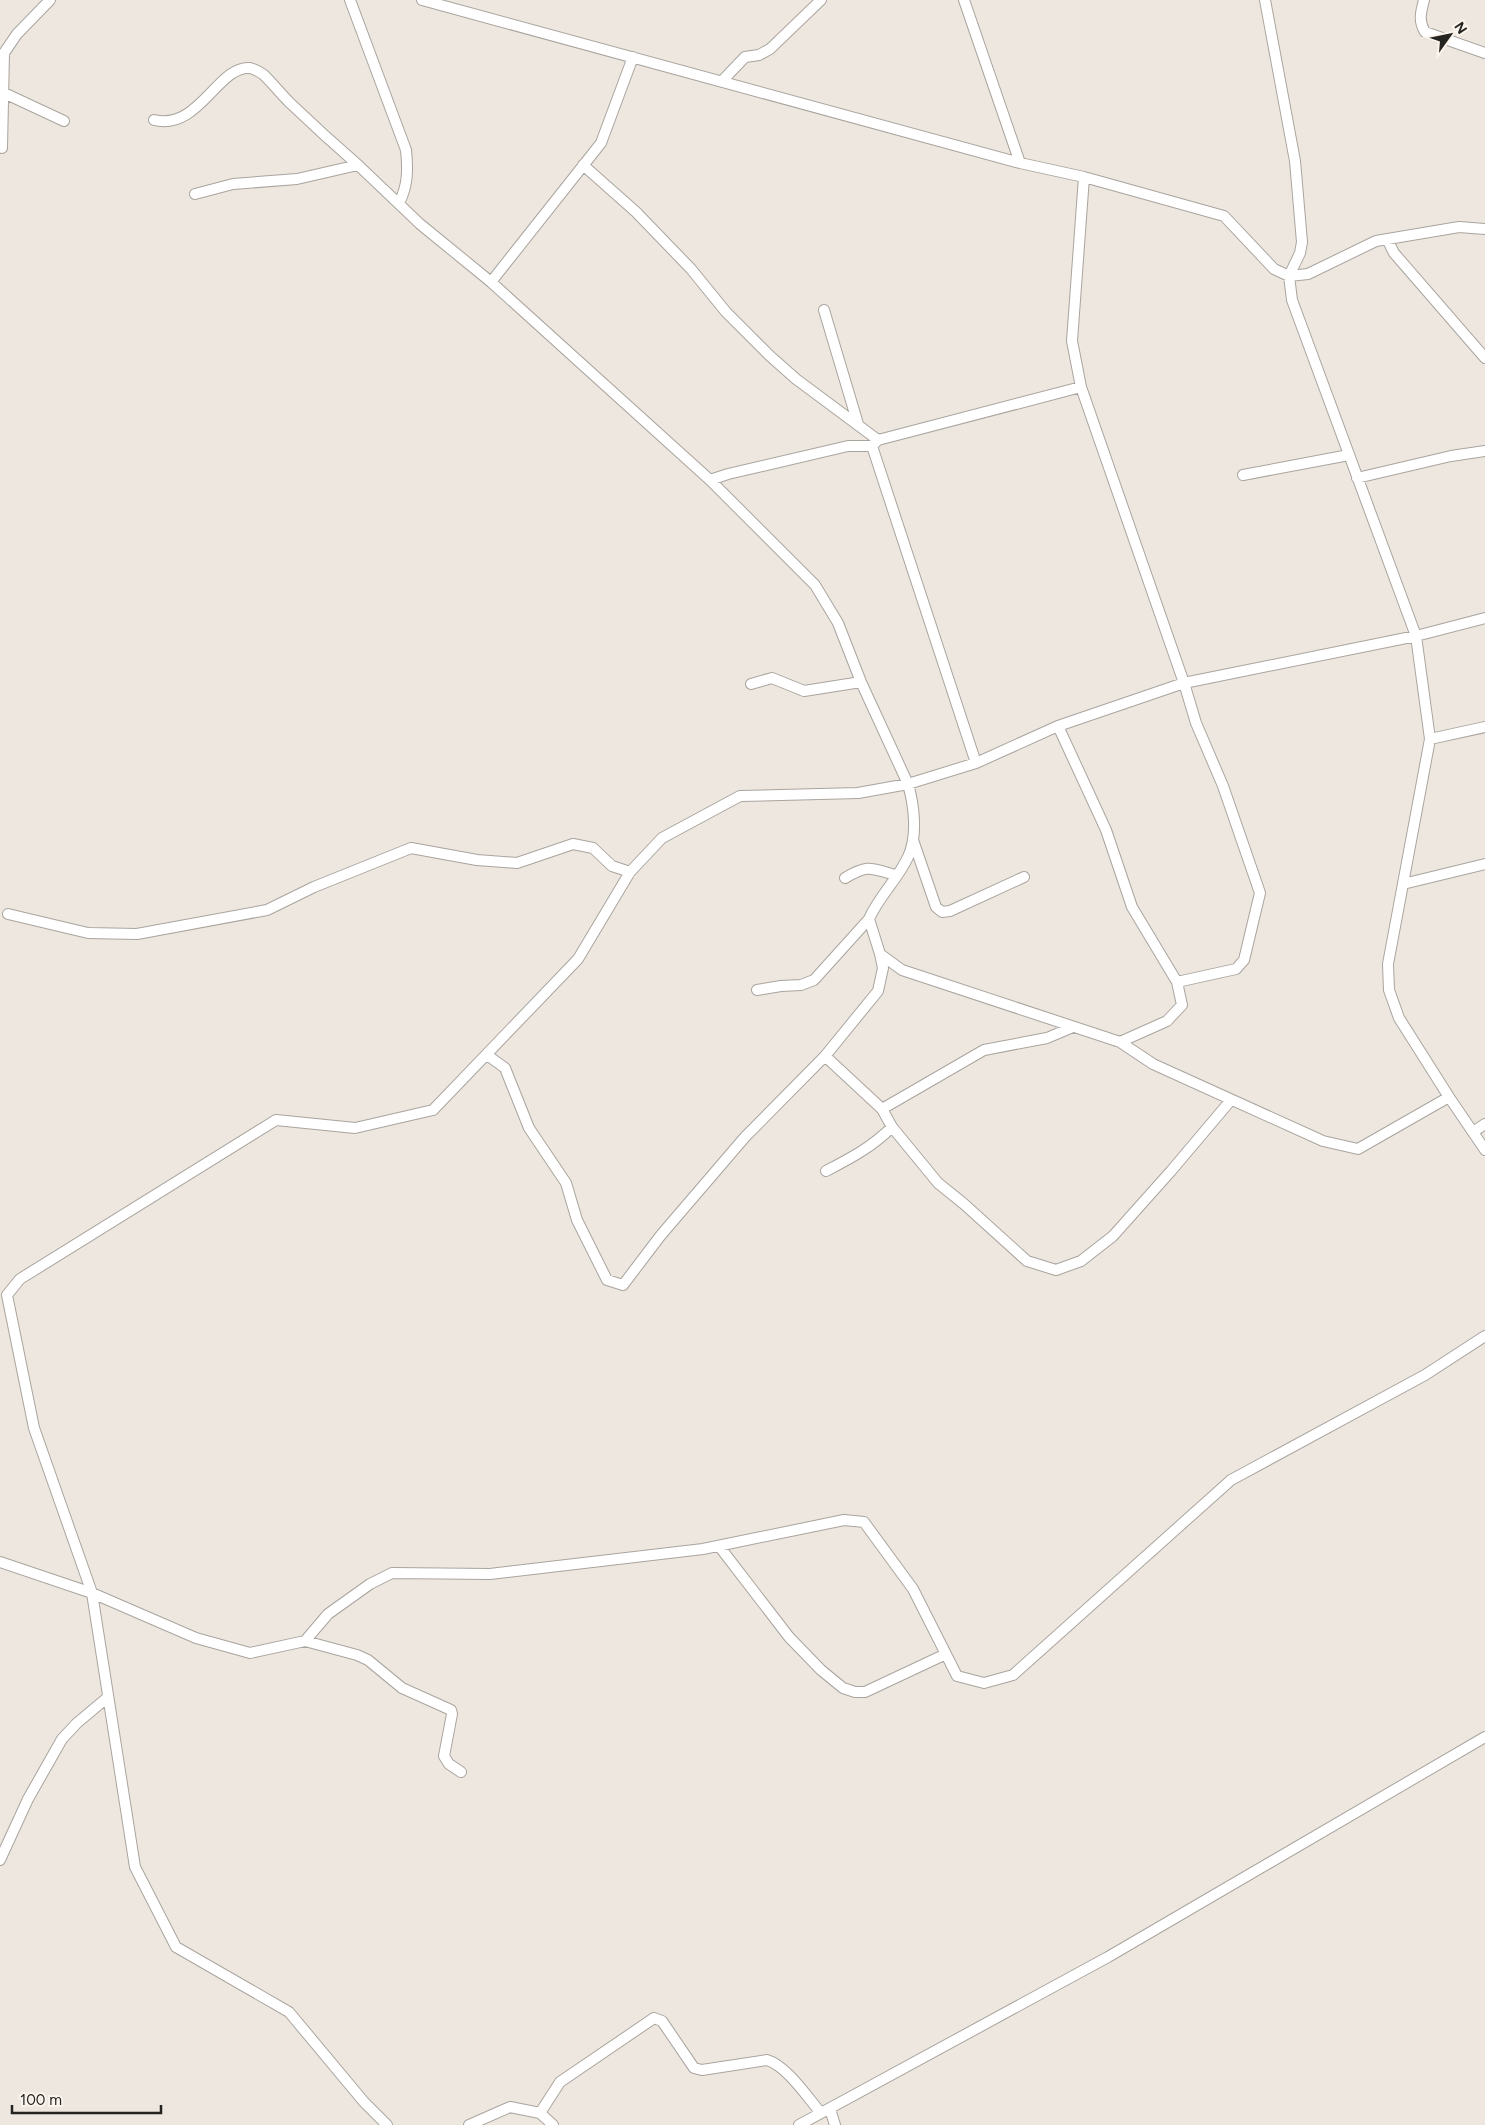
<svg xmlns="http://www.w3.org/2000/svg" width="1485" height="2125" font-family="Figtree,sans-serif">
	<rect width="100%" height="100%" fill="#ede7e0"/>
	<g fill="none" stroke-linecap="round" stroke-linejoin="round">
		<!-- minor casing -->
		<g stroke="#aaa49e" stroke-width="12">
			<path id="minor" d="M350,0L406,150C408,169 408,186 399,203
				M422,0L1020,163L1084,177L1224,216L1274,269L1289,276L1308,274L1376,241L1459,227L1485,229
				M964,0L1020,163
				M1265,0L1295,161L1302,242L1300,253L1289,276L1292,300L1416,636L1430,739L1388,964L1389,990L1399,1018L1449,1097L1485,1150
				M1424,0C1421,12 1418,20 1425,32L1485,53
				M722,81L745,57L759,55L770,49L821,0
				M4,93L64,121
				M154,120C199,131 218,65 250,68C254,69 260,72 264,75C273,84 281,94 290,103C312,124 335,145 358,165
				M2,148L4,53L17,34L50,0
				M583,165L636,212L691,269L726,312L770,356L796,379L878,440
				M1084,177L1072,341L1081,387L1184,683L1196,723L1223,786L1260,893L1244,960L1236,969L1177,982
				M195,194L233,184L297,179L358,165L420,224L491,282L710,480L815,585L838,623L861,682L908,784C914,805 918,836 908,857C898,879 879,896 869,919L880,954L902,970L1120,1042L1153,1064L1323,1141L1358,1149L1449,1097
				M1387,239L1394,253L1485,358
				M491,282L601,143L633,57
				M824,310L858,424
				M1243,475L1349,455
				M1357,478L1451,456L1485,451
				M710,480L728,474L848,446H872
				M751,684L772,678L804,691L861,682
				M1058,726L1106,830L1132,907L1177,982L1182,1005L1167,1021L1120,1042
				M1430,739L1485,727
				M976,763L872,446L878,440L1081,387
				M913,840L936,907L942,912L950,911L1024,877
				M845,878C868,864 871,868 895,875
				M1403,884L1485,864
				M8,914L88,933L137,934L267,910L314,887L411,848L477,860L517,863L573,844L593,848L612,866L630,872
				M757,990L781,986L801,985L814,980L869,919
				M487,1055L505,1068L529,1128L566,1183L577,1220L607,1280L623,1285L661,1235L745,1137L825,1056L878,991L883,968L880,954
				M825,1056L882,1109L892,1127L938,1183L964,1204L1027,1261L1056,1270L1081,1261L1113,1236L1171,1171L1231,1100
				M882,1109L984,1050L1047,1038L1073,1027
				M1473,1132L1485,1124
				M826,1171C851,1158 872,1147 892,1127
				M719,1546L789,1637L821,1670L843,1688L855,1692H865L946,1654
				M0,1562L92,1593L196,1638L250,1653L305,1641L328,1614L370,1584L392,1573L490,1574L703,1549L844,1520L864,1522L913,1589L957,1676L984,1683L1013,1675L1231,1480L1425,1375L1485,1336
				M305,1641L357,1655L368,1660L402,1688L451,1710L452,1714L444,1756L449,1764L461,1772
				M0,1860L28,1799L62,1739L77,1723L108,1697
				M830,2109L835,2125
				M540,2113L560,2082L654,2018L662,2021L694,2068L702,2070L767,2060C787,2066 807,2097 821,2113
				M387,2125L364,2102L289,2012L176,1947L135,1867L92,1593L34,1428L7,1295L20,1279L276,1120L355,1128L433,1110L578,959L630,872L662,838L740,796L858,793L908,784L976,763L1058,726L1184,683L1416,636L1485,618
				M469,2125L510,2107L540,2113L553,2125
				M799,2125L1108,1957L1485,1737"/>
		</g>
		<!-- minor -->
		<use href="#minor" stroke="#fff" stroke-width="10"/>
	</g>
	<!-- north arrow -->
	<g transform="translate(1450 35) rotate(57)" stroke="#faf4ed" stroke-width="4" paint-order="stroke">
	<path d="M0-4L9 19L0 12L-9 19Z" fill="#252320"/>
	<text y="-8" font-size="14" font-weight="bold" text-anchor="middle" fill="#252320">N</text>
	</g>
	<!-- scale -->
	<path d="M12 2105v8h149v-8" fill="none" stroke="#252320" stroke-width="2.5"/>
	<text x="20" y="2105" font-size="15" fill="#252320" stroke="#faf4ed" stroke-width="4" paint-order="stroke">100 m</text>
</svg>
